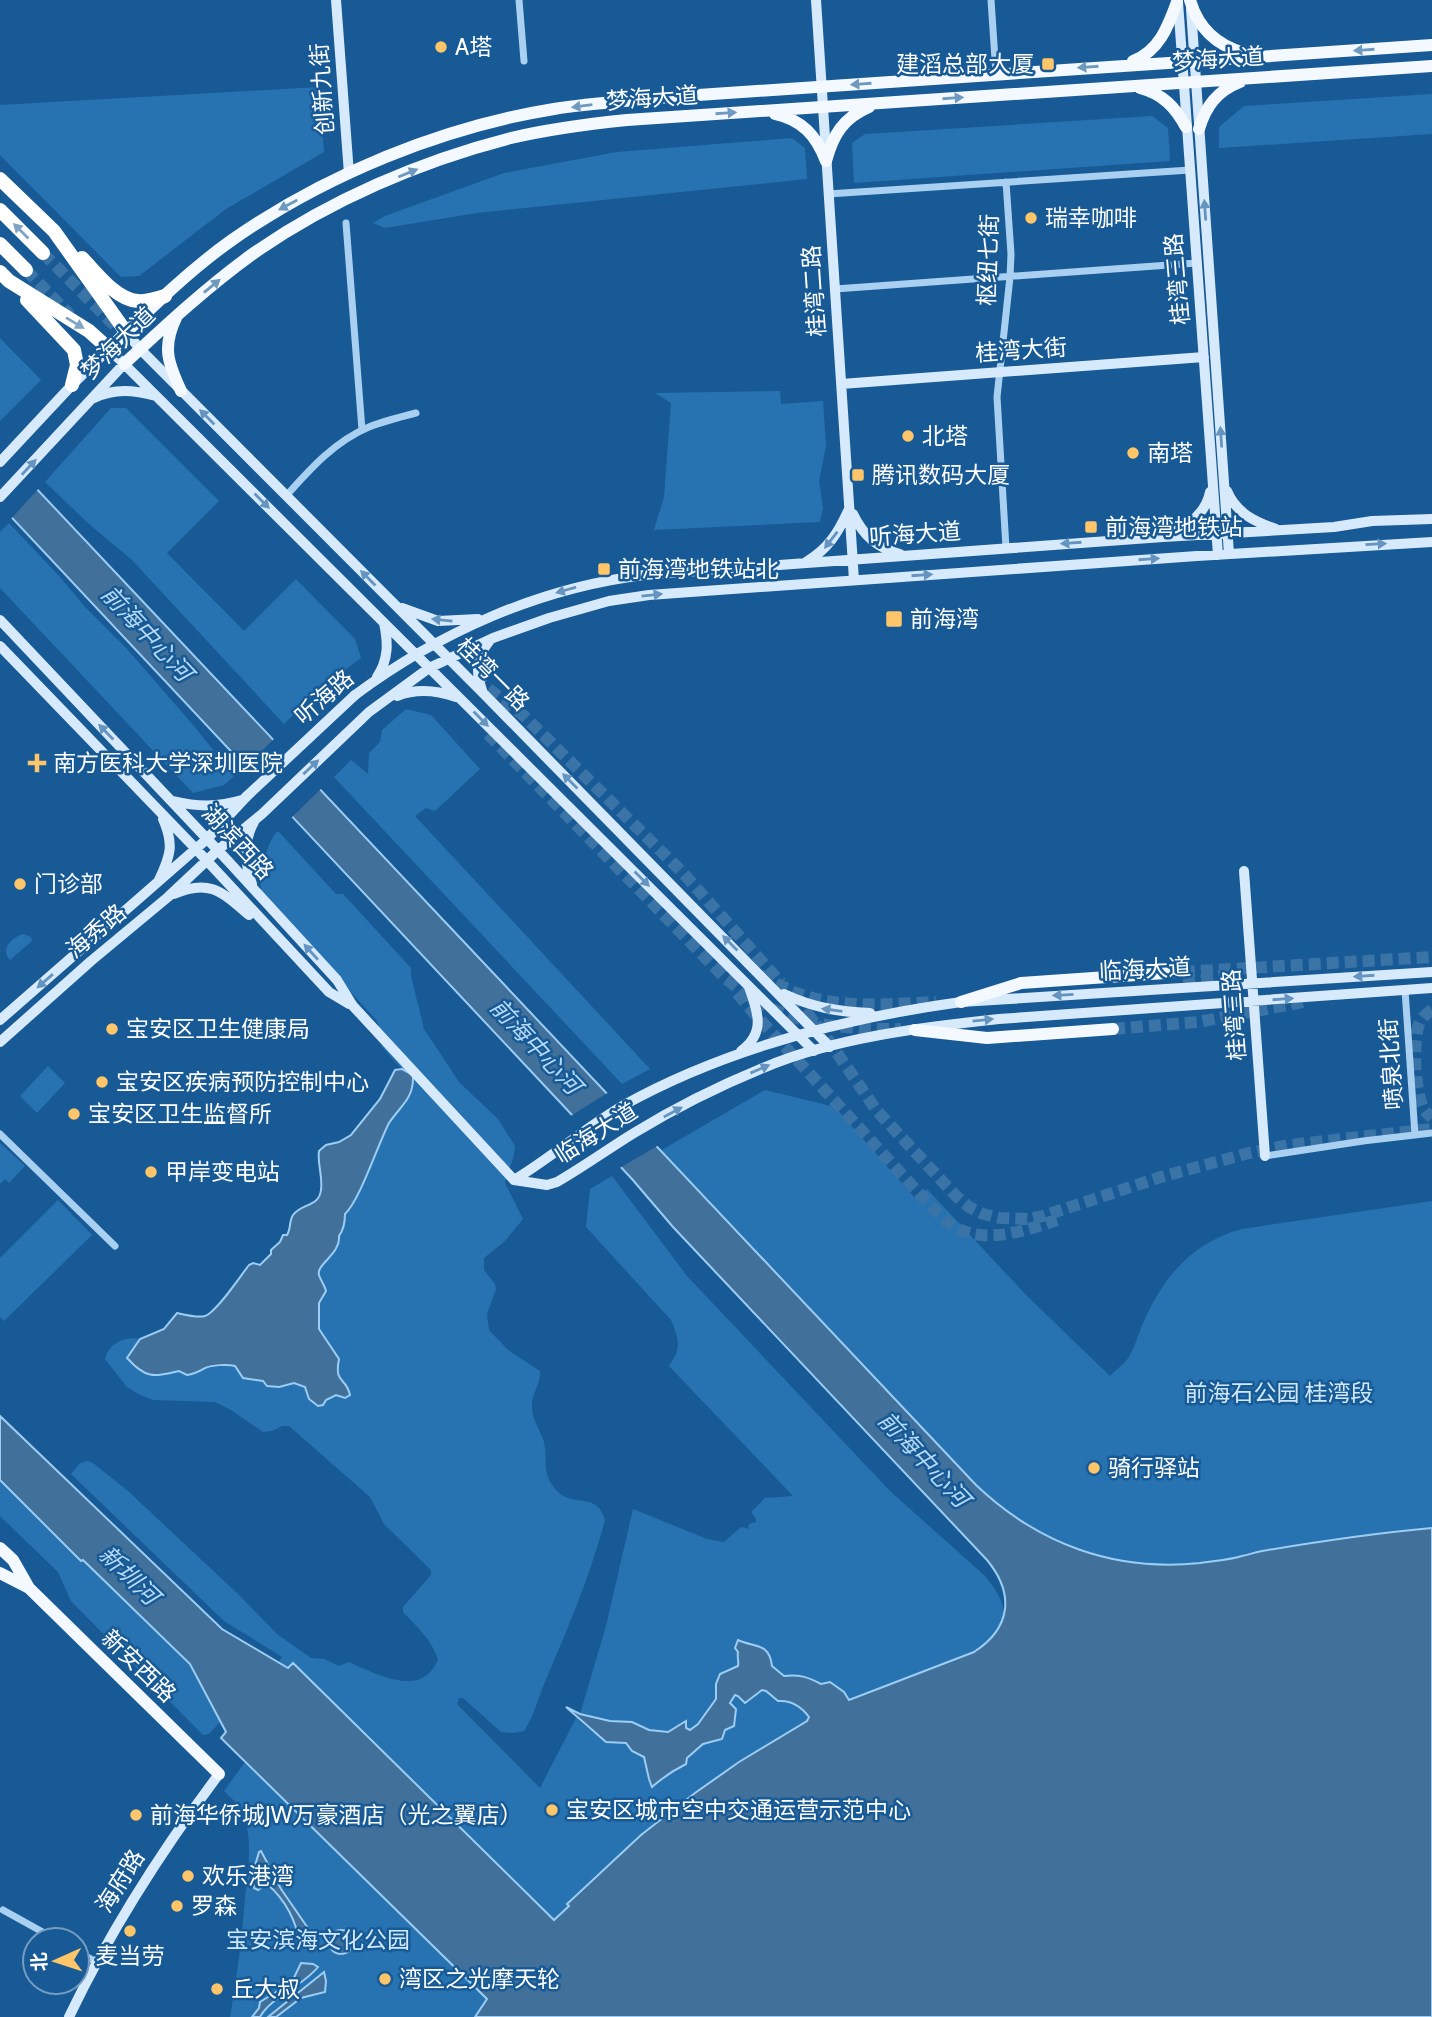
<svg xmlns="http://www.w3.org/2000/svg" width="1432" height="2017" font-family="Cabin,'Noto Sans SC',sans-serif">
	<rect width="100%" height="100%" fill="#175a96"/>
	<!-- green -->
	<path fill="#2773b2" d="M319,87L324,152L226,209L139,276L121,277L0,155V105Z
		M1432,94V134L1219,148V127L1244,106Z
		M1152,116L1168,128L1170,161L854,183L852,143L865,134Z
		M792,138L805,148L807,179L477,213L385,228L373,223L385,216L504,173L617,152Z
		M0,338L41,380L0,421Z
		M780,391L781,404L823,401L826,446L819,481L823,508L820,522L654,530L664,497L671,403L655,393Z
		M111,408H126L219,501L167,553L244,631L296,579L355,639L361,658L321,688L284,724L132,560L89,524L45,482Z
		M9,523L60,577L85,607L127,649L194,726L234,776L224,785L193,793L0,588V532Z
		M406,709L431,715L480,769L435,811L426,808L415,816L650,1069L622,1084L334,777L351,760L368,774L369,753L380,742L382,730Z
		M278,831L336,894H343L411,968V976L424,1029L459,1082L498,1119L515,1146L514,1155L505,1183L523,1219L505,1241L484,1258V1270L495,1284L496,1289L487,1314L489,1330L508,1350L540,1371C541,1382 533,1392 532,1403C531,1418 538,1426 543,1439C549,1457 540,1474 557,1491C573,1508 597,1491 605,1520C591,1573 569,1626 547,1677C539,1695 535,1714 524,1731L514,1733L501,1732L463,1698H459L457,1704L540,1788L576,1718C591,1731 605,1744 626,1743L632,1751L644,1757L652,1786L676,1768L685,1764L686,1758L703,1744L722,1739L730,1704L735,1695L750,1699L762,1690C769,1691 773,1698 782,1701L818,1684C809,1675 797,1674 784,1676L772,1666C766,1644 764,1649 745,1643L738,1651L739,1661L738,1666L724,1672L716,1684V1699L698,1724L690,1730L686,1728L685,1722L669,1732L649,1730L631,1722L610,1721L580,1714L606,1626L633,1509L707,1539L724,1542L741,1527L748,1529L749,1524L756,1522V1519L751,1512L765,1498L793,1496L669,1366C682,1348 679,1340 671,1320L586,1227L590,1189L612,1176L687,1276L890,1491L984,1575C1011,1607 1012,1626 976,1651L772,1741L695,1793L599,1873L567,1903L569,1906L555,1920L293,1664L288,1668L278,1663L282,1657L224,1621L71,1474L79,1464L87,1461L93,1463L128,1491L239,1595L277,1634L311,1658L324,1659L339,1666L349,1662C369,1671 409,1692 428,1674C432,1671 435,1665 438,1660C433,1641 416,1626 403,1612V1607L431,1575V1570L384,1524L370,1497L289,1426H282L272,1431L263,1432L231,1410L215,1402L153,1400L138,1394L127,1387L105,1359C109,1343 125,1336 140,1339L127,1358C145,1378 154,1377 179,1370L188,1375C195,1374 198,1372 205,1368C212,1365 227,1364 235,1366L243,1378L264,1381L267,1386L279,1387L294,1383L305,1387L308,1394L323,1405L326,1400L337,1395L345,1383C335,1377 337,1370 338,1359L319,1329V1303L326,1291L323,1280L318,1274L320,1267L329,1259L338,1248L339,1236L345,1214L349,1210L359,1191L389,1123L394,1114L411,1096L413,1076L402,1069L382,1047L381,1032L377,1021L262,894C257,880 267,840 278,831Z
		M23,934L31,937L32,941L10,960C0,949 11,938 23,934Z
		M48,1066L65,1083L37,1113L20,1096Z
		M765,1090L835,1107L915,1198L927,1189L1027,1296L1110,1376C1115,1371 1121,1366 1126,1361C1134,1351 1138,1334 1144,1321C1164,1276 1193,1242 1242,1229L1432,1201V1528C1377,1533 1322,1541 1268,1550C1259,1551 1251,1554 1242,1556C1229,1560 1214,1561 1200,1563C1114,1572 1038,1544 976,1485L704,1195L660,1151Z
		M0,1143L25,1166L9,1183L5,1179L0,1184Z
		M58,1200L92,1235L4,1321L0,1317V1258Z
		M0,1480L80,1560L82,1559L190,1664L221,1721L209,1734L203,1735L71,1601L58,1572L0,1516Z
		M245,1762L487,1999L475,2017H230C237,1977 242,1938 245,1898C248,1873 253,1841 244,1816C241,1806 231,1798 224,1791Z"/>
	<!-- water -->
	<path fill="#41709b" stroke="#9ccdf3" stroke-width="2" d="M0,450L976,1485C1038,1544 1114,1572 1200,1563C1214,1561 1229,1560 1242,1556C1251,1554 1259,1551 1268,1550C1322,1541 1377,1533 1432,1528V2017H475L487,1999L221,1738L226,1732L190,1664L83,1560L81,1561L0,1480V1416L222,1629L288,1668L293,1663L554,1920L569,1906L567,1904L641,1835L695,1793L739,1762L807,1721L809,1717C801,1706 790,1700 778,1701L766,1691L762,1690L745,1703L738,1696L735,1695L730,1703L736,1709L734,1726L725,1730L722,1739L703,1744L687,1758L686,1764C674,1770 661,1779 652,1787L649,1779L644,1757L632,1751L626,1743L606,1742L566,1707L580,1714L610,1721L632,1722L649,1730L668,1732L686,1721V1728L690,1730L698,1724L716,1699V1684L720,1674L738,1666C739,1661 737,1657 738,1652L735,1648L738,1640C755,1648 769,1642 772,1666L784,1676C799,1674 808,1677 821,1684L830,1682L844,1692L849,1700L974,1652C1011,1628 1015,1594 987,1560L673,1227L632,1179L0,505Z
		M402,1069L413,1075C414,1099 401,1105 389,1123C378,1144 360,1200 345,1214C345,1222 344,1229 339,1236C341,1254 316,1264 319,1275C320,1279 325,1286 326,1291L319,1303V1329L339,1359C334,1385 346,1376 350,1395L345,1398L336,1395L326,1400L323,1405L318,1406L309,1399L305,1387L294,1383L279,1387L267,1386L263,1381L243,1378L235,1366C227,1364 212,1365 205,1368C198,1372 195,1374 187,1375L179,1371C153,1377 146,1379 127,1358L140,1339L164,1329L177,1313C186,1315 197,1318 205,1316C216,1313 241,1275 249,1265L253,1263L260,1265L271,1254V1250L280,1242L283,1235H287C291,1229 289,1221 293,1215C302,1203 319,1207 321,1190C323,1176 317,1163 319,1151L326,1145L339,1142L351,1135L380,1099L395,1070Z
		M261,1851L281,1889L310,1931L311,1941L301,1948C297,1923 286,1900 267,1884L258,1890L254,1888L252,1876L259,1852Z
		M329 1942a12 12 0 1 1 24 0a12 12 0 1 1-24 0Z
		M301,1963L313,1964L318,1967C303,1986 271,1997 260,2017H252L259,2008L260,2002L292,1982Z
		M324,1972L326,1981L325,1992L301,1998L276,2017H268Z"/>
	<!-- pier -->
	<path fill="#175a96" d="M0,446L40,487L10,520L0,510Z
		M276,737L323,787L290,819L243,769Z
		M609,1092L659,1145L618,1169L569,1117Z"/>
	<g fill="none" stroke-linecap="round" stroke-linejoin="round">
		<!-- primary-tunnel -->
		<path stroke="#3a73a6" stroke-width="12" stroke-dasharray="12 6" stroke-linecap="butt" d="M43,253L118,329
			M26,270L70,315
			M474,678L522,714L683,873L781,983
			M488,734L726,979C738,988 749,997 762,1004C804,1027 855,1029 901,1029
			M1165,973L1432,957
			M760,975C773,982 786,989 799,994C842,1009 892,1004 936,1002
			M1184,985L1224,975
			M737,993L754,1013L927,1202C936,1211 944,1221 955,1227C986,1245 1026,1230 1057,1220
			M793,996L824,1034L877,1111L956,1196L969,1207L983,1214L1000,1218L1029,1219L1043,1216L1161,1177L1249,1153L1289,1145L1432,1129
			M1432,1010C1427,1013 1423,1017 1420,1022C1412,1037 1415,1089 1422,1105C1424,1111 1428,1114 1432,1118
			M1113,1029L1198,1022L1303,1002"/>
		<!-- street -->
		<path stroke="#a9d0f1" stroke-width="7" d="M519,0L524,61
			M991,0L996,74
			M828,194L1190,170
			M346,223L362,430
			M835,289L1197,263
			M286,496C310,469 335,441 369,427C384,421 400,417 416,413
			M1006,548L997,397L1010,277L1011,254L1006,182
			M1405,990L1415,1135
			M0,1134L115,1246
			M1265,1156L1363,1141L1432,1133
			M3,1910L57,1940
			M77,1951L96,1962"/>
		<!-- secondary -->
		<path stroke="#d7eafc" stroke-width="10" d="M336,0L349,174
			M816,0L854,580
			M1178,2L1218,555
			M1191,9L1229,554
			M126,332L140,349L485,695L830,1047
			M841,384L1204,357
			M94,398C115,388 134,390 156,396
			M0,462L72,385L109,349L814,1051
			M1227,491C1236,513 1255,522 1276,529
			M0,497L124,364
			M853,514C863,535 877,548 900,554
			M1170,534C1188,526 1206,513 1210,492
			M806,562C828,549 838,533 848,511
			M402,608L438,621L478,619
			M0,620L228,861L337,980L353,1006L514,1180
			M0,646L196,849L329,992L349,1004
			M377,677C389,659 388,642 384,623
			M482,690C475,671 477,656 490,640
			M355,695C440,632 539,588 644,575L1163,537L1334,527L1372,521L1432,519
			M397,696C417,688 436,690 456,697
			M173,801C198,807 218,807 242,800
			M1244,871L1265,1156
			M159,880C171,855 174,844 163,819
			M252,884C245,865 243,841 254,822
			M174,894C210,878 223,893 249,915
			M784,994C812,1007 838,1012 870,1013
			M0,1020L207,839L246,797
			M0,1042L91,961L168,897L218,850L262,814L369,712L429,668L493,638L549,618L609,601L649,595L1197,556L1432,542
			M741,1051C766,1033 758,1012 749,987
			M514,1180C552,1157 586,1127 624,1105C727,1048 845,1018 961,1002L1432,972
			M514,1180L547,1185L557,1182C583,1167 608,1149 634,1133C675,1108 719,1086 763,1068C833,1038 923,1027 999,1019L1432,988
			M69,2017C110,1931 162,1850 219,1774"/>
		<!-- primary -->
		<path stroke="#f3f9ff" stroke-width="12" d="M1190,0C1198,28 1216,45 1244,53
			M1133,61C1159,51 1168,27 1177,2
			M1140,88C1163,94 1175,107 1186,127
			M775,114C802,120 816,135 826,161
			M1199,129C1206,106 1217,91 1240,82
			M826,161C833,135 843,118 869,107
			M176,318C162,347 168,363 181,391
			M109,349C148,311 188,271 232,240C325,175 442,127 554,109C592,103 631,101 669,97L1432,45
			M124,364C166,325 208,286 254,253C330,200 421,161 511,138C549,129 588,124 627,120L1432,66
			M961,1002L1021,983L1165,973
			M915,1030L987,1038L1113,1029
			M0,1548L13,1560L29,1588L219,1774
			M0,1573L29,1588"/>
		<!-- highway -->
		<path stroke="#fff" stroke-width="14" d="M0,179L54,231L126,332
			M0,210L43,253
			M0,244L26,270
			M82,258C96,272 116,300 138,301C147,302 156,299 165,296
			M0,272L9,281L89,331L109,349
			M27,300L74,350L77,365L72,385"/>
		<!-- secondary-bridge -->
		<path stroke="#d7eafc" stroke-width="10" d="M246,797L355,695"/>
	</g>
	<!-- one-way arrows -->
	<defs><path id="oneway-solid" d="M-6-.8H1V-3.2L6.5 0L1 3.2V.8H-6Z" transform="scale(1.75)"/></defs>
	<g fill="#6f9ac0">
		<use href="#oneway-solid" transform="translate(1364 50) rotate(176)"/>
		<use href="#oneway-solid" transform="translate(1088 67) rotate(176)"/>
		<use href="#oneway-solid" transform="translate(861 84) rotate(176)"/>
		<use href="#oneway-solid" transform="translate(953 98) rotate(-4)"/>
		<use href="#oneway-solid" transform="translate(582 106) rotate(173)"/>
		<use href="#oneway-solid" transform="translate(726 113) rotate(-4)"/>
		<use href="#oneway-solid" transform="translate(408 173) rotate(-22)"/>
		<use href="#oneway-solid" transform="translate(288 205) rotate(152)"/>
		<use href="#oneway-solid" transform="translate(212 286) rotate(-39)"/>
	</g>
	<g fill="#6494bf">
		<use href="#oneway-solid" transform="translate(1205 210) rotate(-94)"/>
		<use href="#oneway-solid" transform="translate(207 417) rotate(-135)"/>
		<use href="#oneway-solid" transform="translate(1221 437) rotate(-94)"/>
		<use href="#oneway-solid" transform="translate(29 467) rotate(-47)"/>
		<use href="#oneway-solid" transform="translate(262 501) rotate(45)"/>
		<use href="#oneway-solid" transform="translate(831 540) rotate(128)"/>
		<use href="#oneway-solid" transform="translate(1071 543) rotate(176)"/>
		<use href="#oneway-solid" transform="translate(1376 544) rotate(-3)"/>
		<use href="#oneway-solid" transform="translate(1149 559) rotate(-4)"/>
		<use href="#oneway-solid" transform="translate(922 575) rotate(-4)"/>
		<use href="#oneway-solid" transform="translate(368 578) rotate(-135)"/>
		<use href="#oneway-solid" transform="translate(566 590) rotate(164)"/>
		<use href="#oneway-solid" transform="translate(652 595) rotate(-6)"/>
		<use href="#oneway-solid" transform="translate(442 620) rotate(-174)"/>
		<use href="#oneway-solid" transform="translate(481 719) rotate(45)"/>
		<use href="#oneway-solid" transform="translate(106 732) rotate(-134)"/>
		<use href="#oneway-solid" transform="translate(311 767) rotate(-43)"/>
		<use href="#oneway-solid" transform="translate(570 781) rotate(-135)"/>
		<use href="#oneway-solid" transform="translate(642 879) rotate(45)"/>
		<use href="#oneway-solid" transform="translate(730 943) rotate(-135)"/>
		<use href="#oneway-solid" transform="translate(311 952) rotate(-132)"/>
		<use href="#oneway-solid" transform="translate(1364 976) rotate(176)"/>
		<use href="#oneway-solid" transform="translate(45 981) rotate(139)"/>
		<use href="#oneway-solid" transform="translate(1063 995) rotate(177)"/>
		<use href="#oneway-solid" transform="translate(1283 999) rotate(-4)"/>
		<use href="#oneway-solid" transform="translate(832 1010) rotate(-172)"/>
		<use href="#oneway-solid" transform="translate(983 1020) rotate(-6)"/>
		<use href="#oneway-solid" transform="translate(760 1069) rotate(-23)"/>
		<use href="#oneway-solid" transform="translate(673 1112) rotate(-28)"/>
	</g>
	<g fill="#7fa4c5">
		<use href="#oneway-solid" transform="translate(21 231) rotate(-135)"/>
		<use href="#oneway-solid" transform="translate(75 323) rotate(31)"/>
	</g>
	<!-- markers -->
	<g fill="#ffc569" stroke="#175a96" stroke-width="2.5">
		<circle cx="441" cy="47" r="7"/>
		<rect x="1041" y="57" width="14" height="14" rx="3.5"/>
		<circle cx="1031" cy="218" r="7"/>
		<circle cx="908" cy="436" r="7"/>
		<circle cx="1133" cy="453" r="7"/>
		<rect x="851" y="468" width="14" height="14" rx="3.5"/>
		<rect x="1084" y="520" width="14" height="14" rx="3.5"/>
		<rect x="597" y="562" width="14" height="14" rx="3.5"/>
		<rect x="885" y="610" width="18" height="18" rx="3.5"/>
		<path d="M33.5 752.5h7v7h7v7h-7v7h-7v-7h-7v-7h7z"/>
		<circle cx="20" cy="884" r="7"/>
		<circle cx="112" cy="1029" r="7"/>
		<circle cx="102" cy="1082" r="7"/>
		<circle cx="74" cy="1114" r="7"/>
		<circle cx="151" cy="1172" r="7"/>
		<circle cx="1094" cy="1468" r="7"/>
		<circle cx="552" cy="1810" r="7"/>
		<circle cx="136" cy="1815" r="7"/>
		<circle cx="188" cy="1876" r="7"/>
		<circle cx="177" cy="1906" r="7"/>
		<circle cx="130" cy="1931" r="7"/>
		<circle cx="385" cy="1979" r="7"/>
		<circle cx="217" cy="1989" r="7"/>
	</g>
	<g text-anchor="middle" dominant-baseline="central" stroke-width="5" stroke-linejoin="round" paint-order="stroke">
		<!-- poi labels -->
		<g font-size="23" fill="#fff" stroke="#175a96" text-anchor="start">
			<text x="455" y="47">A塔</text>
			<text x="1034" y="64" text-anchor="end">建滔总部大厦</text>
			<text x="1045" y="218">瑞幸咖啡</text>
			<text x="922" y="436">北塔</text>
			<text x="1147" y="453">南塔</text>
			<text x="872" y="475">腾讯数码大厦</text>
			<text x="1105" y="527">前海湾地铁站</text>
			<text x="618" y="569">前海湾地铁站北</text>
			<text x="910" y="619">前海湾</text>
			<text x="53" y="763">南方医科大学深圳医院</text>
			<text x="34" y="884">门诊部</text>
			<text x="126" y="1029">宝安区卫生健康局</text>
			<text x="116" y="1082">宝安区疾病预防控制中心</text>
			<text x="88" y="1114">宝安区卫生监督所</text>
			<text x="165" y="1172">甲岸变电站</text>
			<text x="1108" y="1468">骑行驿站</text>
			<text x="566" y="1810">宝安区城市空中交通运营示范中心</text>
			<text x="150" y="1815">前海华侨城JW万豪酒店（光之翼店）</text>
			<text x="202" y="1876">欢乐港湾</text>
			<text x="191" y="1906">罗森</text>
			<text x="130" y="1956" text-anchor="middle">麦当劳</text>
			<text x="399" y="1979">湾区之光摩天轮</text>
			<text x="231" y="1989">丘大叔</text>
		</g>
		<!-- street labels -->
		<g font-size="23" fill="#fff" stroke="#175a96">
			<text transform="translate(1218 59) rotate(-4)">梦海大道</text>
			<text transform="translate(322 89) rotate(-94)">创新九街</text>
			<text transform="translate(652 98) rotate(-4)">梦海大道</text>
			<text transform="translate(988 260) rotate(-88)">枢纽七街</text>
			<text transform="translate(1177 279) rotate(-95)">桂湾三路</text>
			<text transform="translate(814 291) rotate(-94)">桂湾二路</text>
			<text transform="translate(118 343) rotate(-44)">梦海大道</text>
			<text transform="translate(1021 350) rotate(-4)">桂湾大街</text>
			<text transform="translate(915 534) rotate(-4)">听海大道</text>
			<text transform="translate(493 674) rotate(45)">桂湾一路</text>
			<text transform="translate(324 697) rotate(-41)">听海路</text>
			<text transform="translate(238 842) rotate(47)">湖滨西路</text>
			<text transform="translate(96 931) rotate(-40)">海秀路</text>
			<text transform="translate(1145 969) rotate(-3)">临海大道</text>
			<text transform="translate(1234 1015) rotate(-94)">桂湾三路</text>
			<text transform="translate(1391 1064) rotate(-94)">喷泉北街</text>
			<text transform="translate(596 1133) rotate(-32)">临海大道</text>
			<text transform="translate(139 1666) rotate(44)">新安西路</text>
			<text transform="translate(120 1881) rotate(-58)">海府路</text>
		</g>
		<!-- park labels -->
		<g font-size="23" fill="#d0e8fc" stroke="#175a96">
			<text x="1279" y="1393">前海石公园 桂湾段</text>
			<text x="318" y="1940">宝安滨海文化公园</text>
		</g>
		<!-- water labels -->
		<g font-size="24" font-style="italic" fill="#b5daf8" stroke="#175a96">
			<text transform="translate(147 633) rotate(47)">前海中心河</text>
			<text transform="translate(536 1046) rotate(47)">前海中心河</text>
			<text transform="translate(924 1459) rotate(47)">前海中心河</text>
			<text transform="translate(129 1575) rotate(44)">新圳河</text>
		</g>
	</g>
	<!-- north arrow -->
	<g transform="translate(56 1961) rotate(267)"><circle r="33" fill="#175a96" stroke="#749cc0" stroke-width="2"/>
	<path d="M0-5L12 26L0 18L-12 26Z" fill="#ffc569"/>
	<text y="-10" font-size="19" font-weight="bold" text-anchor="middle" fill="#ffffff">北</text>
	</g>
</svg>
